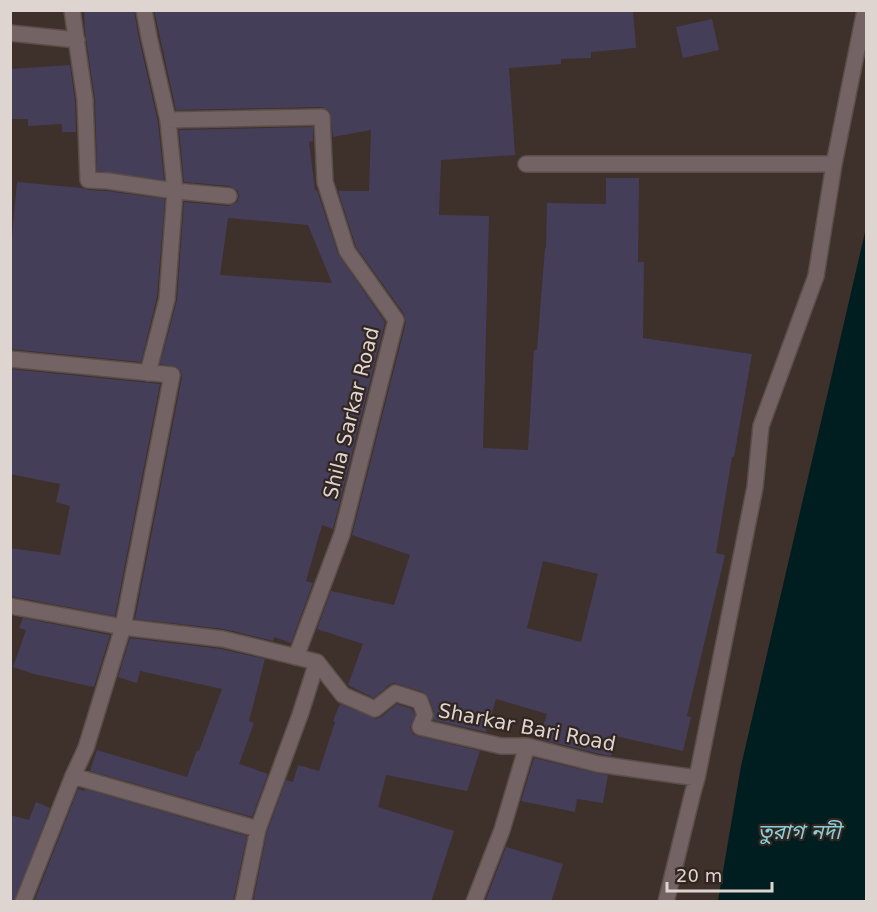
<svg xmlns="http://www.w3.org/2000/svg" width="877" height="912" font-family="'DejaVu Sans','Noto Sans Bengali',sans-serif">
	<rect width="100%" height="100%" fill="#3e302a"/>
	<!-- water -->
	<path fill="#001d20" d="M866,228V901H718L741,766Z"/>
	<!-- building -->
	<path fill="#453e59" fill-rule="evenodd" d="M84,10H134L139,39L158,122L164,180L97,171L95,100L85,31Z
		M154,10H633L636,48L591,52V58L561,59V64L509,68L515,155L441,160L439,215L489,216L483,448L528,450L534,350H537L545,248H546L547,203L606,204V178H639L638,262H644L643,338L752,354L734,457H732L716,553L725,555L687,716L691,717L683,751L615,736L611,756L600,754L539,739L547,714L496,699L486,732L433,720L434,712L429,698L423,692L394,683L389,685L374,698L348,685L363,644L317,629L331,591L394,605L410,555L352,535L406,322L404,314L356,247L338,191H369L371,130L333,137L330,112L327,109L322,107L176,110ZM543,561L598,574L581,642L527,628Z
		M712,19L719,50L683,58L676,27Z
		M70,65L75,101L76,132H62V124L28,126V119H10V69Z
		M313,127V141L309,142L315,190H317L338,254L385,322L333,529L322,525L306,581L313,583L291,643L274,637L273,641L224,629L135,619L182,377L181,371L177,367L160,364L177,300L184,202L229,206L237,202L239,197L238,191L230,186L184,182L179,130ZM228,218L308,225L332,283L220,275Z
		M17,182L82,188L88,190L107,191L165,199L157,297L141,362L10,349V258Z
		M10,369L160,384L115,616L10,596V548L60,555L70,506L56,502L60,484L10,474Z
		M23,618L110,635L94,687L34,674L13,667L26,630L19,628Z
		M130,638L221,649L265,659L249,721L254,723L239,764L268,774L252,817L90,771L97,750L187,777L197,750L199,751L222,689L140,671L137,683L118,677Z
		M340,704L376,719L381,717L397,704L412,709L415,715L410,728L413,734L418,736L480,751L467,791L386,775L378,807L454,831L431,902H253L267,832L286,780L293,782L298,765L319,771L335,722L333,721Z
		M534,758L596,773L608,775L603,803L577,799L575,812L521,801Z
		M78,789L84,791L85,789L247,836L233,902H34Z
		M36,802L50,808L14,902H10V815L29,820Z
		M506,847L563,864L551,902H485Z"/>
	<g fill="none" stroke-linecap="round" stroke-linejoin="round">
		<!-- minor casing -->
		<g stroke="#5b4e48" stroke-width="18">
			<path id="minor" d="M72,10L85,100L88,180L108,181L175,191L229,196
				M144,10L149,37L168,120L175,191L167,299L148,373
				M10,33L77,40
				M168,120L322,117L325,182L347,251L396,320L342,534L296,657
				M526,164H834
				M10,359L172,375L123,627L86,748L73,776L23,902
				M10,606L123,627L223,639L317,662L343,695L375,709L395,693L420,701L425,715L420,727L501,746H527L598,764L697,778
				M73,776L258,829L243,902
				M258,829L300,715L317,662
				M474,902L502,830L527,746
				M666,902L693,792L697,778L755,487L761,426L816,276L834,164L865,10"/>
		</g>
		<!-- minor -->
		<use href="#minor" stroke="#736364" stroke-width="15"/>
	</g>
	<g text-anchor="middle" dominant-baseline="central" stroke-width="4.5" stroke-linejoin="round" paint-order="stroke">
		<!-- street labels -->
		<g font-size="20" fill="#ded5d1" stroke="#332621">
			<text transform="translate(351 413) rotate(-76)">Shila Sarkar Road</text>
			<text transform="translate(527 727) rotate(11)">Sharkar Bari Road</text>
		</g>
		<!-- water labels -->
		<g font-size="21" font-style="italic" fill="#85d0d9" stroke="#332621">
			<text x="799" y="832">তুরাগ নদী</text>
		</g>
	</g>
	<!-- border -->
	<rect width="877" height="912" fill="none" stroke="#ded5d1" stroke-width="24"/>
	<!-- scale -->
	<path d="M667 882v9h105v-9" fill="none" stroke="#ded5d1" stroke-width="3"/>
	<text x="676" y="882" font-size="18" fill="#ded5d1" stroke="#332621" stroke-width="4.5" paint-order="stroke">20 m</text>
</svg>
